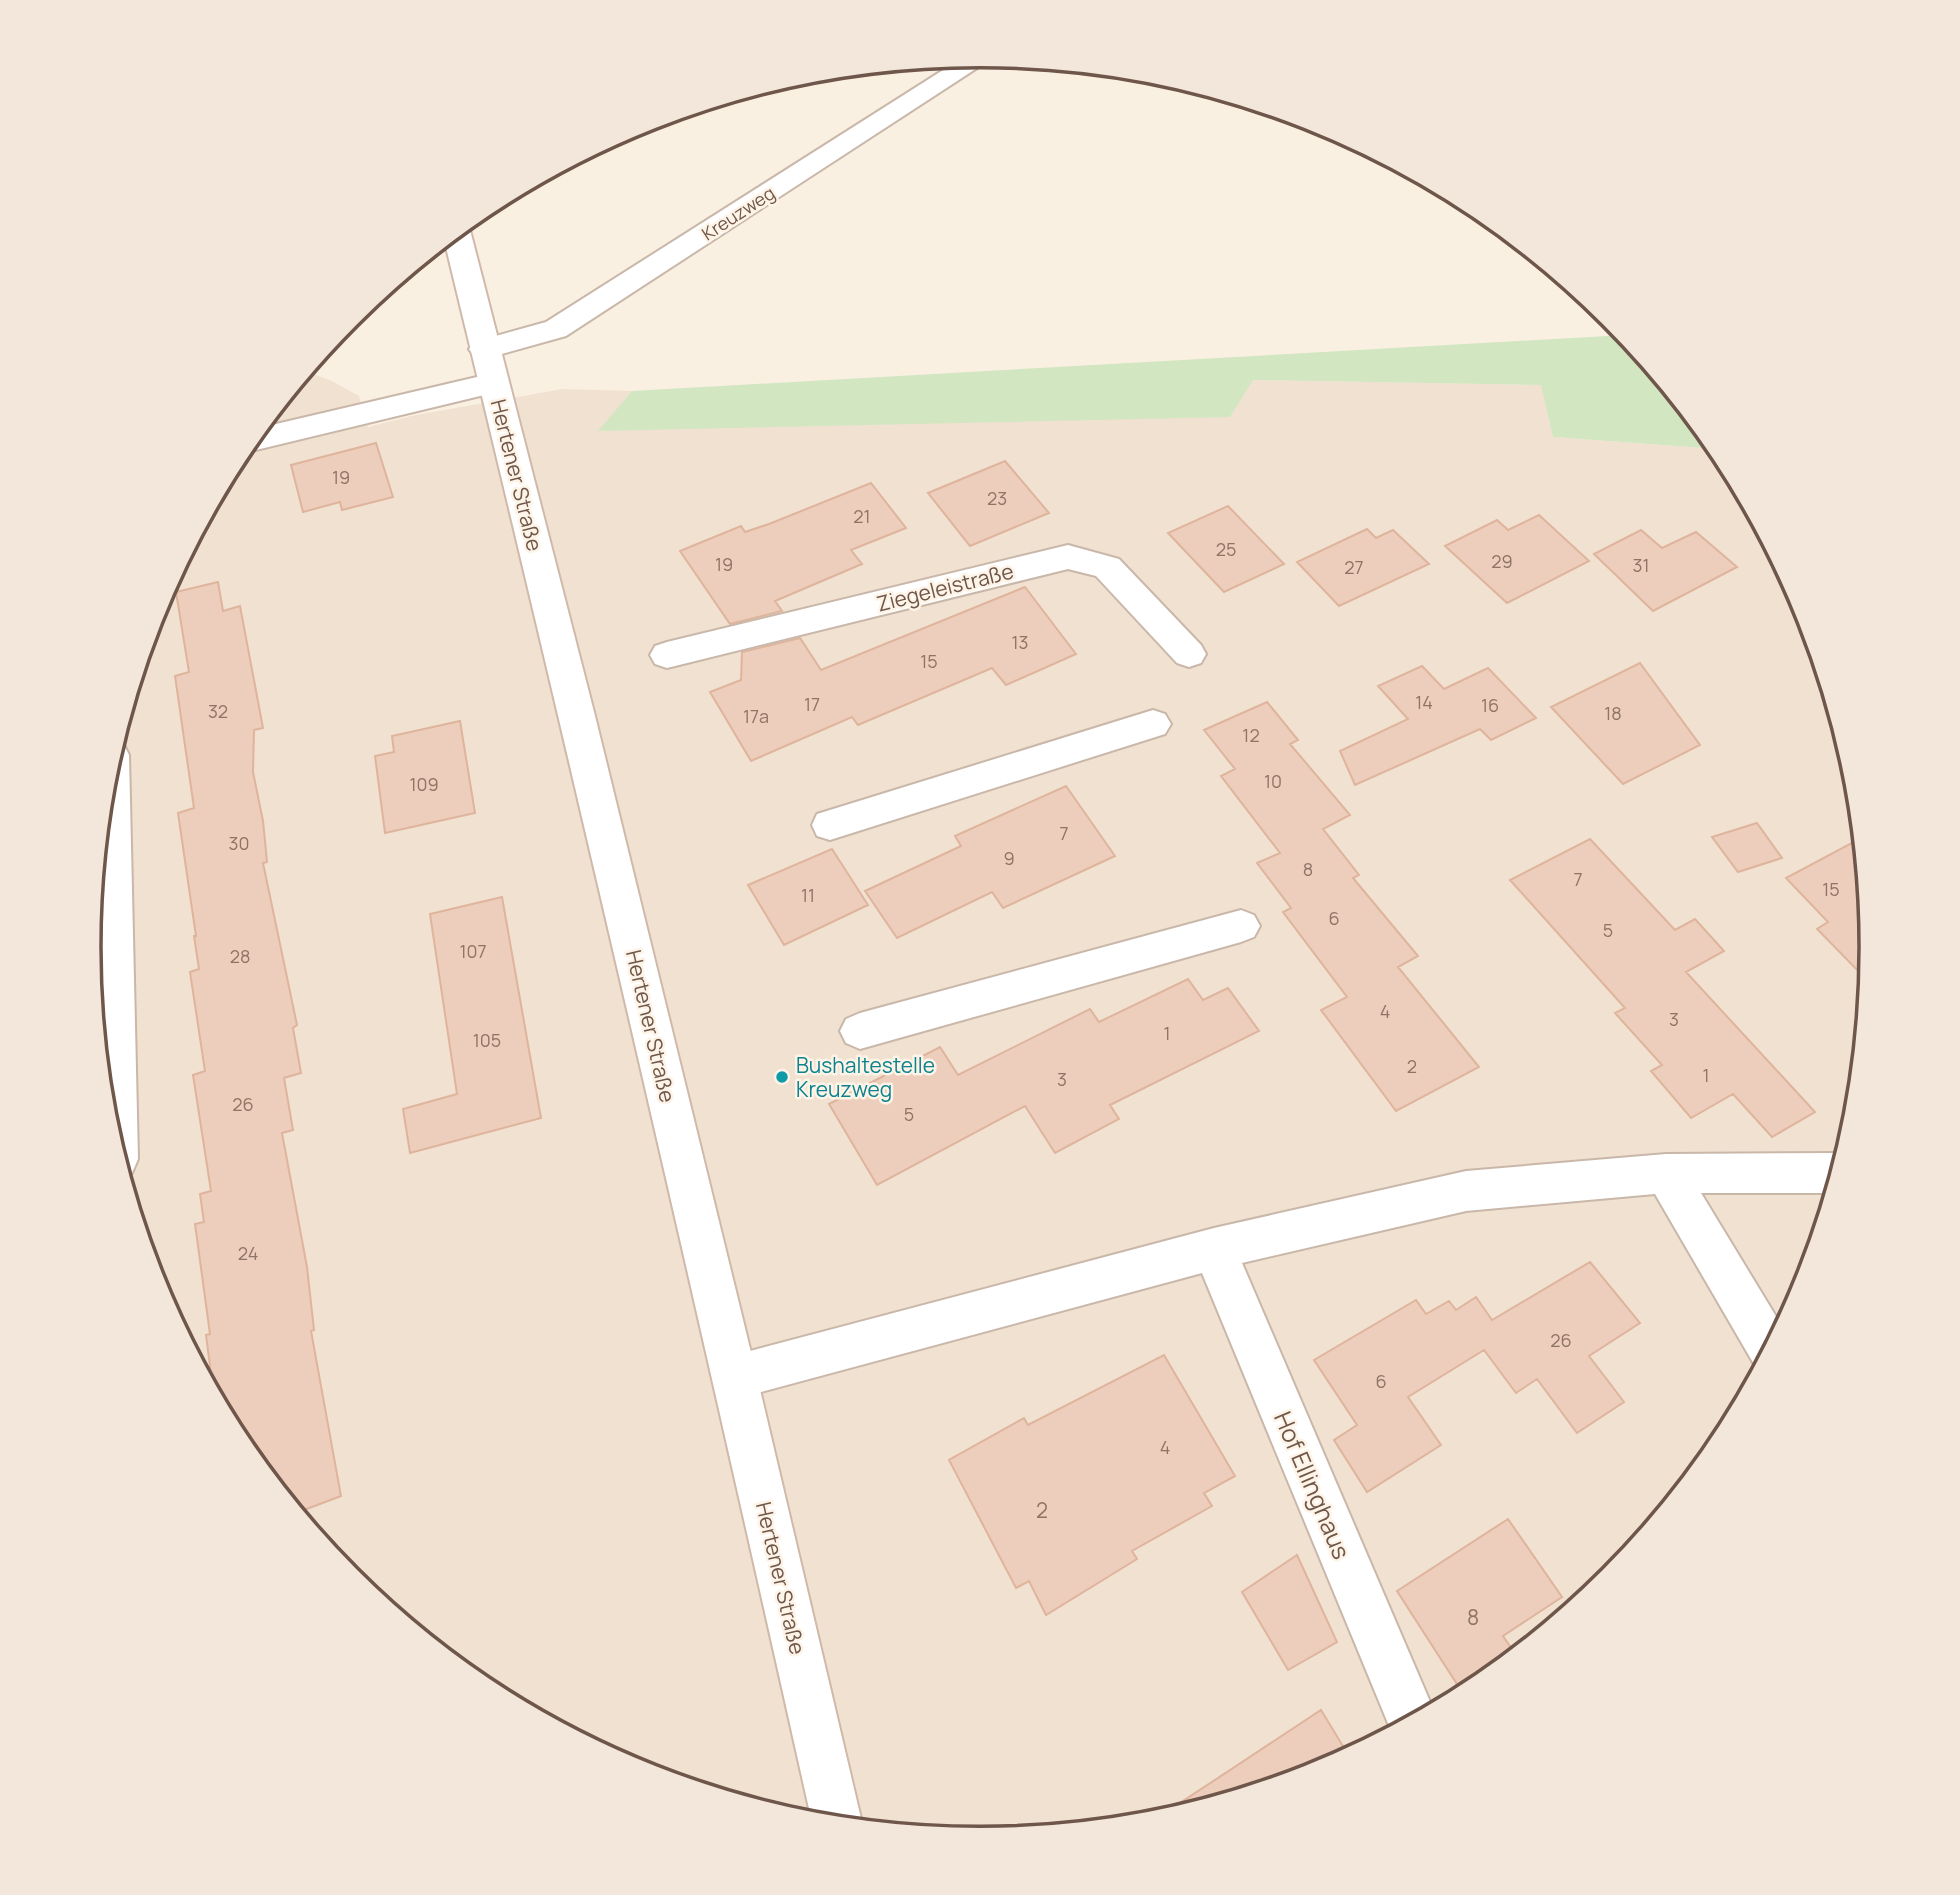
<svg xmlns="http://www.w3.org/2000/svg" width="1960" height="1895" font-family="Manrope,sans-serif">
	<rect width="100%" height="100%" fill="#faf0e2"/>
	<!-- residential -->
	<path fill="#f1e1d1" d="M305,371L332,381L359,396L368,427L411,416L562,389L632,391L600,431L1252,380L1542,385L1553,437L1718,449L1804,607L1854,774L1871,948L1854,1122L1803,1289L1721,1443L1610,1578L1475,1689L1321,1771L1154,1822L980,1839L806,1822L638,1771L484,1689L349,1578L239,1442L156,1288L106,1121L89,947L106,773L157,606L239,452Z"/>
	<!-- green -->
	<path fill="#d2e6c2" d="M1625,335L1718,449L1553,437L1541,385L1253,380L1230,417L598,431L632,391Z"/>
	<!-- building -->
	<path fill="#edcdbb" stroke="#dfb49d" stroke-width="2" d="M376,443L393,497L342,510L340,502L303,512L291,465Z
		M1005,461L1049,513L970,546L928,493Z
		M871,483L906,528L851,550L862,564L775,601L782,611L730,624L680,551L741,526L745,532L769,524Z
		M1228,506L1284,564L1224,592L1168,533Z
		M1539,515L1589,561L1507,603L1445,546L1497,520L1508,530Z
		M1367,529L1376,538L1393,530L1429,564L1339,606L1297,562Z
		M1641,530L1662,548L1696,532L1737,567L1653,611L1594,554Z
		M218,582L223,611L240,606L263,728L254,730L253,772L263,821L267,862L263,863L297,1025L293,1028L301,1073L284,1078L293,1130L282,1133L307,1267L314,1330L311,1331L341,1496L296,1513L239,1442L214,1397L206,1335L210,1334L195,1224L204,1222L200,1194L211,1191L193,1075L205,1071L190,972L199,969L194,936H196L178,813L194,808L175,676L189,672L176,592Z
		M1025,587L1076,654L1006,685L992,668L858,725L852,717L751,761L710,692L741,680L742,652L800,638L821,670Z
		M1640,663L1700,745L1623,784L1551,707Z
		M1422,666L1444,689L1488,668L1536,718L1491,740L1480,729L1355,785L1340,751L1408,719L1378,686Z
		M1267,702L1298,740L1290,744L1350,815L1323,829L1359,875L1353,878L1418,956L1398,967L1479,1067L1396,1111L1321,1010L1347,997L1283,912L1291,908L1257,863L1280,853L1221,776L1235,769L1204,730Z
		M460,721L475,813L385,833L375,756L394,752L392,736Z
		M1066,786L1115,856L1003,908L992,892L897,938L865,891L961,846L955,836Z
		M1757,823L1782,858L1738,872L1712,837Z
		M1861,838L1871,948L1868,981L1817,929L1828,922L1786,878Z
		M1590,839L1675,930L1695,919L1724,951L1686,972L1815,1112L1772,1137L1733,1094L1691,1118L1651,1071L1662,1065L1615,1013L1625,1008L1510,880Z
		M832,849L868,905L784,945L748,885Z
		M502,897L541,1118L410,1153L403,1109L457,1094L430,914Z
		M1188,979L1203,1000L1228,988L1259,1031L1110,1105L1119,1119L1055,1153L1025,1106L877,1185L829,1104L940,1047L958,1075L1090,1009L1099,1022Z
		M1590,1262L1640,1323L1589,1356L1624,1402L1577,1433L1537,1379L1516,1393L1484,1350L1408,1397L1441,1445L1367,1492L1334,1440L1357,1425L1314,1360L1416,1300L1426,1314L1449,1301L1456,1310L1476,1297L1492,1320Z
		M1164,1355L1235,1476L1204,1493L1212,1506L1132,1551L1137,1559L1046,1615L1029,1581L1016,1588L949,1460L1024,1418L1028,1425Z
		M1508,1519L1562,1597L1503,1636L1516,1655L1464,1695L1397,1591Z
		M1297,1555L1337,1642L1288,1670L1242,1592Z
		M1321,1710L1349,1756L1321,1771L1184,1813L1180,1803Z"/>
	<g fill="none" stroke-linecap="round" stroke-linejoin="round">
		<!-- minor casing -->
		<g stroke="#c9b7a9" stroke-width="4">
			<path id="minor" d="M980,56L994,57L566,336L484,359L474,356L469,349L474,342L546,322L962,58Z
				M494,373L505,376L509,383L505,390L248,452L241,450L259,428Z
				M1068,545L1119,559L1201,645L1206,654L1201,663L1189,667L1177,663L1096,576L1068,569L667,668L655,664L650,655L655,646L667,642Z
				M1153,710L1165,714L1171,724L1165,734L830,840L817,836L812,825L817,814L830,810Z
				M115,742L124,745L129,755L138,1159L132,1173L122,1176L106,1121L95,1014L94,890L106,773Z
				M1241,910L1254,915L1260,926L1254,937L1241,942L860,1049L846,1043L840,1031L846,1019L860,1013Z
				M1839,1153L1844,1155L1833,1193H1701L1783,1328L1761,1368L1755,1366L1655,1194L1466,1211L1242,1263L1434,1711L1392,1733L1202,1273L735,1399L719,1393L713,1377L719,1361L735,1355L1214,1228L1466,1171L1666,1154Z"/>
		</g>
		<!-- secondary casing -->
		<g stroke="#cfb9aa" stroke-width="4">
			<path id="secondary" d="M464,223L470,230L595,716L757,1377L863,1827L812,1822C694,1294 572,766 444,239Z"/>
		</g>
		<!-- minor -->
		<use href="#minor" fill="#fff" fill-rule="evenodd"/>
		<!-- secondary -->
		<use href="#secondary" fill="#fff" fill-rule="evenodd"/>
	</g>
	<!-- markers -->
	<circle fill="#0f9aa8" stroke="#fdf4e7" stroke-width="2.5" cx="782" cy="1077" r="7"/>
	<g text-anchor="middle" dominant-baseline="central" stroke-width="5" stroke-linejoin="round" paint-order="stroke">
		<!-- far-street labels -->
		<g font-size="18" fill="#6f564a" stroke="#fdf4e7">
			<text transform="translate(738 213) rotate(-33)">Kreuzweg</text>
		</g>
		<!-- number labels -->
		<g font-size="18" fill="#8e7466">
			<text x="341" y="477">19</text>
			<text x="997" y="498">23</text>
			<text x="862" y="516">21</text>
			<text x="1226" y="549">25</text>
			<text x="1502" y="561">29</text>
			<text x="724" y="564">19</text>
			<text x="1641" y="565">31</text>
			<text x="1354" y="567">27</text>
			<text x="1020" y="642">13</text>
			<text x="929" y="661">15</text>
			<text x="1424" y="702">14</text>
			<text x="812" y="704">17</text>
			<text x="1490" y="705">16</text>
			<text x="218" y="711">32</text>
			<text x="1613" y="713">18</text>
			<text x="756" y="716">17a</text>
			<text x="1251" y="735">12</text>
			<text x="1273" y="781">10</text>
			<text x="424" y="784">109</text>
			<text x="1064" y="833">7</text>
			<text x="239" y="843">30</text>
			<text x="1009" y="858">9</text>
			<text x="1308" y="869">8</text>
			<text x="1578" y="879">7</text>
			<text x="1831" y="889">15</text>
			<text x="808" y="895">11</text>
			<text x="1334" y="918">6</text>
			<text x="1608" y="930">5</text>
			<text x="473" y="951">107</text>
			<text x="240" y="956">28</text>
			<text x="1385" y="1011">4</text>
			<text x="1674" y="1019">3</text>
			<text x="1167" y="1033">1</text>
			<text x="487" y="1040">105</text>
			<text x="1412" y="1066">2</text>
			<text x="1706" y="1075">1</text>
			<text x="1062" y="1079">3</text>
			<text x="243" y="1104">26</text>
			<text x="909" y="1114">5</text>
			<text x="248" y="1253">24</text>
			<text x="1561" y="1340">26</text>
			<text x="1381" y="1381">6</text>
			<text x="1165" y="1447">4</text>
		</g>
		<!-- street labels -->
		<g font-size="21" fill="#6f564a" stroke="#fdf4e7">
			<text transform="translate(517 475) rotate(76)">Hertener Straße</text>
			<text transform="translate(945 587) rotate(-14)">Ziegeleistraße</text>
			<text transform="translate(651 1026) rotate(77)">Hertener Straße</text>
			<text transform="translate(781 1578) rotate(77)">Hertener Straße</text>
		</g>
		<!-- culture labels -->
		<g font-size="21" fill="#0d838f" stroke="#fdf4e7" text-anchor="start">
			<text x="796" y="1065">Bushaltestelle<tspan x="796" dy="24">Kreuzweg</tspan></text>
		</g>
		<!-- near-number labels -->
		<g font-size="21" fill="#8e7466">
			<text x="1042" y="1510">2</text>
			<text x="1473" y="1617">8</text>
		</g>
		<!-- near-street labels -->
		<g font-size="24" fill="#6f564a" stroke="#fdf4e7">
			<text transform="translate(1313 1485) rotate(67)">Hof Ellinghaus</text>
		</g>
	</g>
	<!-- crop -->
	<path d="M0 0H1960V1895H0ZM101 947a879 879 0 1 1 1758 0a879 879 0 1 1-1758 0Z" fill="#f2e7da" fill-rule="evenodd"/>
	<path fill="none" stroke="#6f564a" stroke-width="3.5" d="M101 947a879 879 0 1 1 1758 0a879 879 0 1 1-1758 0Z"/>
</svg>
